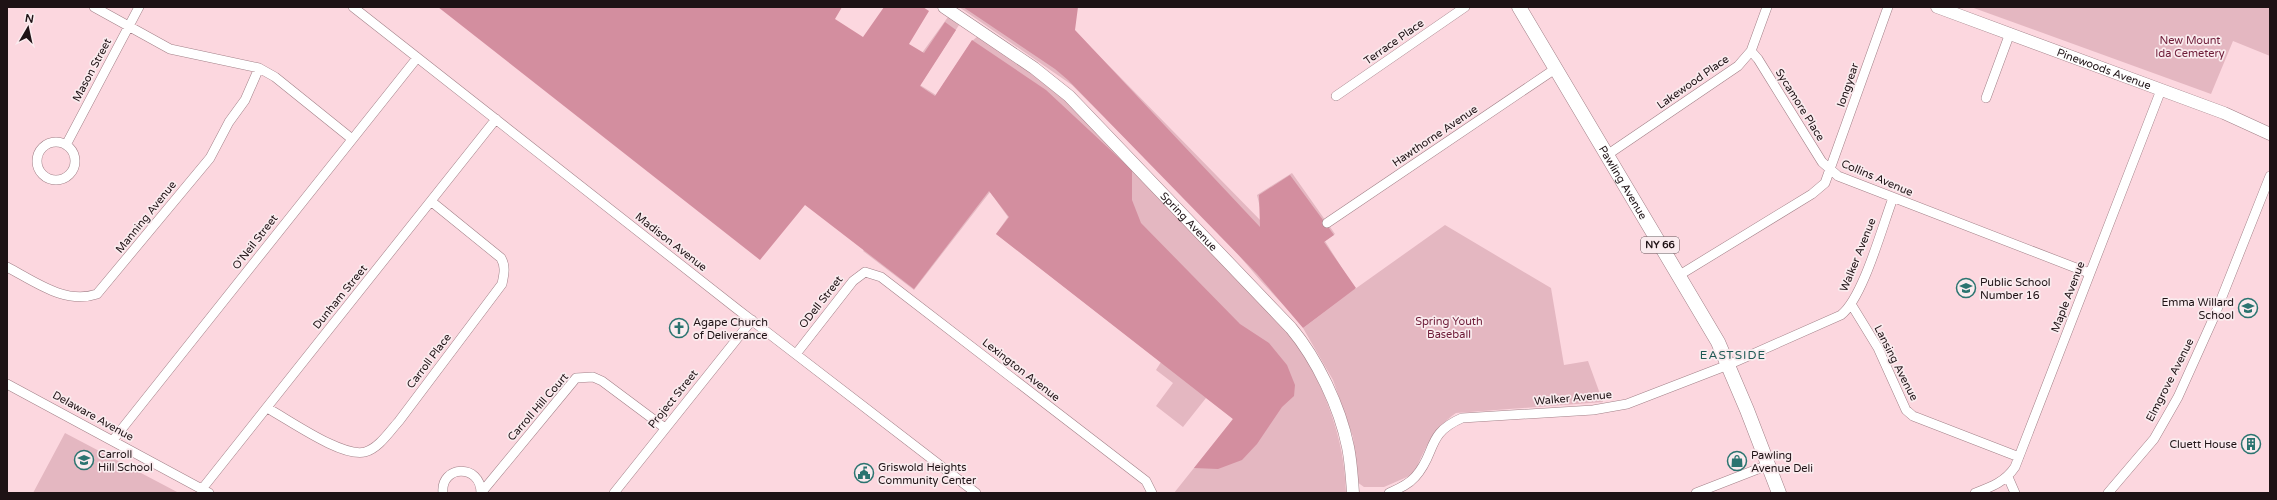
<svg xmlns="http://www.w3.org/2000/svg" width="2277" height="500" font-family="'Varela Round',sans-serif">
	<rect width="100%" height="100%" fill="#fcd7df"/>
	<!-- green -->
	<path fill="#e4b7c1" d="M959,7H1029L1074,30L1264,224L1257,195L1292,173L1335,234L1325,241L1355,289L1445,225L1551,288L1564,365L1588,361L1603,402L1456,413C1433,429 1424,450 1414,474L1384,487H1364L1357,482L1353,437L1333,380L1303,328L1339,301L1304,327L1260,280L1218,231L1072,85Z
		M1971,7H2270V56L2233,41L2211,94Z
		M948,17L959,25L920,85L936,95L972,41L978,36L1064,97L1296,340C1324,387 1345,438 1346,493H1174L1233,419L1206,398L1183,427L1156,406L1173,383L1156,370L1161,362L996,234L1008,217L990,192L914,290L863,251L942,148L885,104Z
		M65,433L179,493H33Z"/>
	<!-- forest -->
	<path fill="#d38e9f" d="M438,7H842L835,19L863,37L884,7H923L929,11L909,44L924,53L945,22L956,30L920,86L935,96L972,40L1046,90L1132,170V200L1141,223L1240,324L1269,343L1287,365L1295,385L1294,396L1282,407L1257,444L1242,460L1218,469L1194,468L1233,419L996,234L1009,217L989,191L914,289L805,205L760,260Z
		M963,7H1078L1075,30L1260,227L1259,195L1290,175L1334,235L1324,242L1356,288L1303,328L1257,274L1068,80L1055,69Z"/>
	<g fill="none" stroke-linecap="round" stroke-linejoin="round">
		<!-- street casing -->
		<g stroke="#a28088" stroke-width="10">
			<path id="street" d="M94,7L170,49L259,68L275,77L352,139
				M353,7L737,309L976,493
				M1751,51L1758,59L1822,162L1838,176L2089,273
				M1336,96L1465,7
				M1986,98L2010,33
				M37 161a19 19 0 1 1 38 0a19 19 0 1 1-38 0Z
				M66,145L139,7
				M1607,155L1738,66L1751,51L1767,7
				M1327,223L1555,69
				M7,267C34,281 65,305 97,294L210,158L229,122L245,100L259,68
				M1678,276L1812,194L1825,183L1888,7
				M1851,304L1878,348L1906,410L1913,416L2019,457
				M796,354L853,281L865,272L881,277L1146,481L1152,493
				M7,384L209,493
				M267,408C288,419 342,458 365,452C379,448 389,432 399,421L502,284C504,274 506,267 501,258L432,202
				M113,440L417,58
				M2008,477L2015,493
				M202,489L496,119
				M443,493C440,465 481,463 481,493
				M481,493L576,378L593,377L602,381L665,428
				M614,493L752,320
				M1389,493C1398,489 1408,485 1415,477C1437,453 1425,434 1462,418L1593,410L1627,404L1728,365L1841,315C1863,298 1882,227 1893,198
				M1696,493L1768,465
				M1975,493C1991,487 2005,482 2015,467L2161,90
				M2108,493L2154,439L2178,397L2214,317L2270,176"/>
		</g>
		<!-- secondary casing -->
		<g stroke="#a28088" stroke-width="13">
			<g id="secondary">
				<path id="s1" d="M944,7L1034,68L1069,96L1291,328C1317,359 1340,407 1348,447C1351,462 1352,478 1353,493"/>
				<path id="s2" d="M1937,7L2224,113L2270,134"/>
			</g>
		</g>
		<!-- primary casing -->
		<g stroke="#a28088" stroke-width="15">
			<g id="primary">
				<path id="s3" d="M1519,7L1718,342L1747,410L1779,493"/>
			</g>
		</g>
		<!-- street -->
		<use href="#street" stroke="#fff" stroke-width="9"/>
		<!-- secondary -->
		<use href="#secondary" stroke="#fff" stroke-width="12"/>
		<!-- primary -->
		<use href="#primary" stroke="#fff" stroke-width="14"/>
	</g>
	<!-- icons -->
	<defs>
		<g id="school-ring" transform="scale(1)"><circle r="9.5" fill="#faebee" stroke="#2b7470" stroke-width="1.5"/><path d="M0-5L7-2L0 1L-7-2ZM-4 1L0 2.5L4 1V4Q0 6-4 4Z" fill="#2b7470"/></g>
		<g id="church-ring" transform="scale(1)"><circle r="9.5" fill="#faebee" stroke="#2b7470" stroke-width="1.5"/><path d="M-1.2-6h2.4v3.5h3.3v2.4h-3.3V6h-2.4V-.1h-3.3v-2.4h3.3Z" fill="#2b7470"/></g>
		<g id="building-ring" transform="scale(1)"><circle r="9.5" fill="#faebee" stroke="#2b7470" stroke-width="1.5"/><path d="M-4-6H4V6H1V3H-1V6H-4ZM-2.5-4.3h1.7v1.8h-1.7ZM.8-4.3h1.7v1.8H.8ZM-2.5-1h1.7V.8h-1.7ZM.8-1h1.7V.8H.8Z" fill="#2b7470"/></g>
		<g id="shop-ring" transform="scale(1)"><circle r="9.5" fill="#faebee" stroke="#2b7470" stroke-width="1.5"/><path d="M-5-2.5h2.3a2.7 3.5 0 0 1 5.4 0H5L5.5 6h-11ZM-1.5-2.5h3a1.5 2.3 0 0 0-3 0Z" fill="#2b7470"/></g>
		<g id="civic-ring" transform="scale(1)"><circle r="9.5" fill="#faebee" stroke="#2b7470" stroke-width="1.5"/><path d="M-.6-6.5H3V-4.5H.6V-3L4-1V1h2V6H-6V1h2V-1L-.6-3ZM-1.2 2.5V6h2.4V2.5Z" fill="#2b7470"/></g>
	</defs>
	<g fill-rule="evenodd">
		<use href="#school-ring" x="1966" y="288"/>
		<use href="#school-ring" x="2248" y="308"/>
		<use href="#church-ring" x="679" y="328"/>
		<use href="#building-ring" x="2251" y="444"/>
		<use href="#school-ring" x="84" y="460"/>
		<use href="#shop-ring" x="1737" y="461"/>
		<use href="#civic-ring" x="864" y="473"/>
	</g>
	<g text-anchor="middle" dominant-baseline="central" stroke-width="3.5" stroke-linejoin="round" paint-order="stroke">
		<!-- shield labels -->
		<rect fill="#faebee" stroke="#605356" stroke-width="1" x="1641" y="237" width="38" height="16" rx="3"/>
		<g font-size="10" font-weight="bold" fill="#1e1215">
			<text x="1660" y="245">NY 66</text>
		</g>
		<!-- park labels -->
		<g font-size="11" fill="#6d1c38" stroke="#faebee">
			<text x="2190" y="40">New Mount<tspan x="2190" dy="13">Ida Cemetery</tspan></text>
			<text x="1449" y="321">Spring Youth<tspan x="1449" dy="13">Baseball</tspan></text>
		</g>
		<!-- street labels -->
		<g font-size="11" fill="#1e1215" stroke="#faebee">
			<text transform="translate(1394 42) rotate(-35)">Terrace Place</text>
			<text stroke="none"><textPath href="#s2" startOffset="178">Pinewoods Avenue</textPath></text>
			<text transform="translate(92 70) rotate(-62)">Mason Street</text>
			<text transform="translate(1693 82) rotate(-35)">Lakewood Place</text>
			<text transform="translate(1848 85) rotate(-71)">longyear</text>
			<text transform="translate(1800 105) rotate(58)">Sycamore Place</text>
			<text transform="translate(1435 136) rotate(-34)">Hawthorne Avenue</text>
			<text transform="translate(1877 178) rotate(23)">Collins Avenue</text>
			<text stroke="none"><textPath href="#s3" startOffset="204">Pawling Avenue</textPath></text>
			<text transform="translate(146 217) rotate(-51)">Manning Avenue</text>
			<text stroke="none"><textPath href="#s1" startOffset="327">Spring Avenue</textPath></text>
			<text transform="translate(255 242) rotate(-52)">O'Neil Street</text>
			<text transform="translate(671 242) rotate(38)">Madison Avenue</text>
			<text transform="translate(1858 255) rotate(-68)">Walker Avenue</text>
			<text transform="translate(340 297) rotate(-51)">Dunham Street</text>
			<text transform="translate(2068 297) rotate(-69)">Maple Avenue</text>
			<text transform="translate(821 302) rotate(-52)">ODell Street</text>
			<text transform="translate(429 361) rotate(-53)">Carroll Place</text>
			<text transform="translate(1896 363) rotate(63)">Lansing Avenue</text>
			<text transform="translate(1021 370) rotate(38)">Lexington Avenue</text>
			<text transform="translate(2170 380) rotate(-63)">Elmgrove Avenue</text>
			<text transform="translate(1573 398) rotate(-5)">Walker Avenue</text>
			<text transform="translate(673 399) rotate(-51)">Project Street</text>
			<text transform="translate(538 407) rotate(-49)">Carroll Hill Court</text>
			<text transform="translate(93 416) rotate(29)">Delaware Avenue</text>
		</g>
		<!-- poi labels -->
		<g font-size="11" fill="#1e1215" stroke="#faebee" text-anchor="start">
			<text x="1980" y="282">Public School<tspan x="1980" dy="13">Number 16</tspan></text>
			<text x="2234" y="302" text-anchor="end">Emma Willard<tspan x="2234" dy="13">School</tspan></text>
			<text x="693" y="322">Agape Church<tspan x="693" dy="13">of Deliverance</tspan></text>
			<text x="2237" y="444" text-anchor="end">Cluett House</text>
			<text x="98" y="454">Carroll<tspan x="98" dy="13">Hill School</tspan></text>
			<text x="1751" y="455">Pawling<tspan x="1751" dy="13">Avenue Deli</tspan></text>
			<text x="878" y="467">Griswold Heights<tspan x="878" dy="13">Community Center</tspan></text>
		</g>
		<!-- neighbourhood labels -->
		<g font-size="12" letter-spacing="1" fill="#1f5955" stroke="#faebee">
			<text x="1733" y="355">EASTSIDE</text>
		</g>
	</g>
	<!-- border -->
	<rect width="2277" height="500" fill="none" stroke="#1e1215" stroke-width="16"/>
	<!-- north arrow -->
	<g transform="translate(28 28) rotate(9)" stroke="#faebee" stroke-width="3" paint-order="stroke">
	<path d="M0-3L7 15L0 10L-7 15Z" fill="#1e1215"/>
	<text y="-6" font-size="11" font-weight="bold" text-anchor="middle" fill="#1e1215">N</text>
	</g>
</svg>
